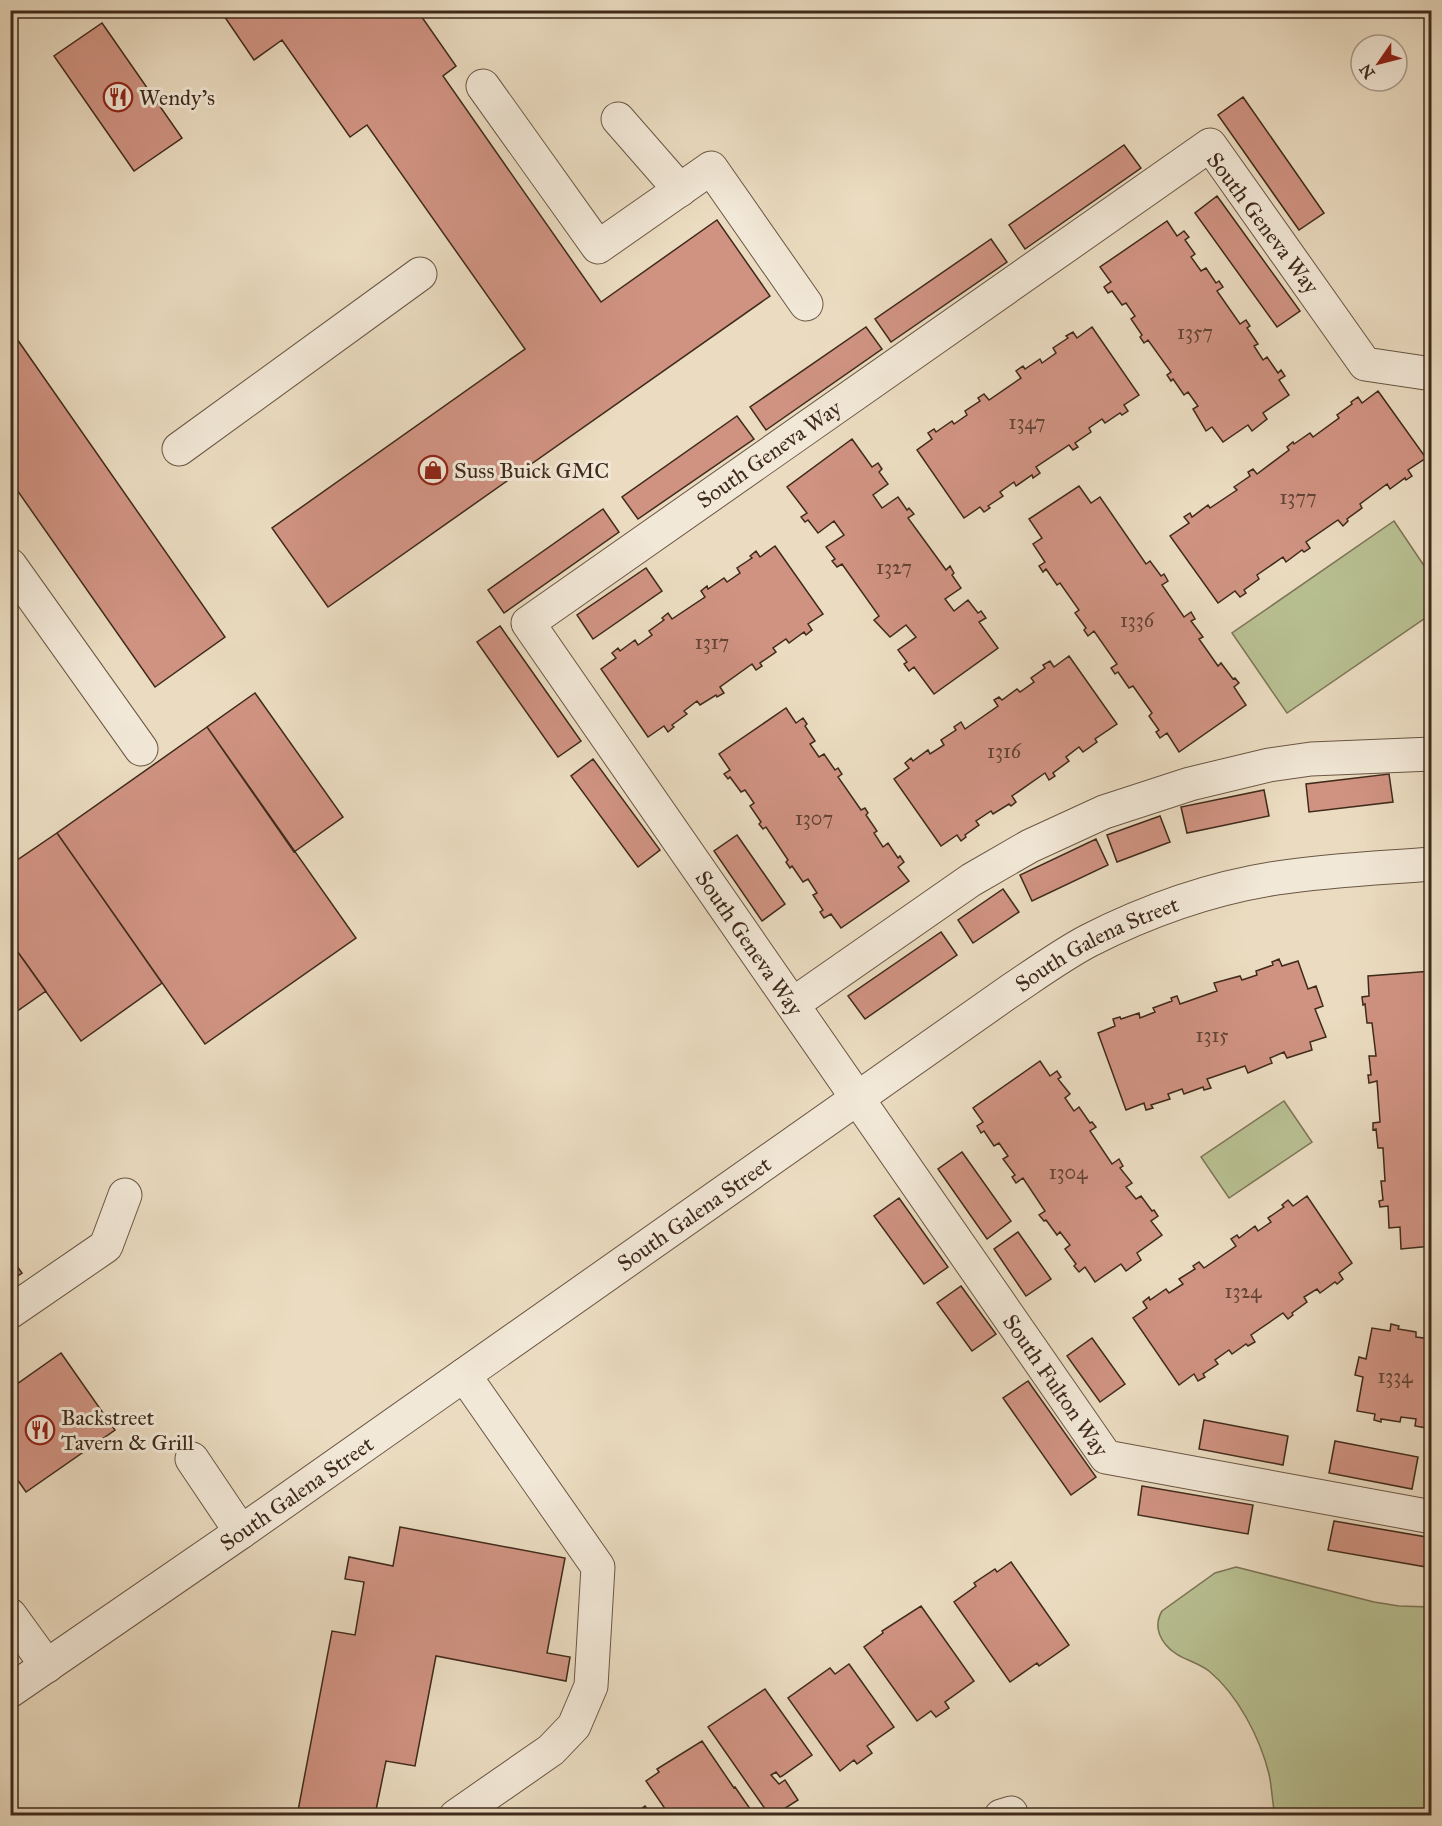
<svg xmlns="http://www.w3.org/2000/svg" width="1442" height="1826" font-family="'IM FELL Great Primer',serif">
	<rect width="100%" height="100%" fill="#ebdcc1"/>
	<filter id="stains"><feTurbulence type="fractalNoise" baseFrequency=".00333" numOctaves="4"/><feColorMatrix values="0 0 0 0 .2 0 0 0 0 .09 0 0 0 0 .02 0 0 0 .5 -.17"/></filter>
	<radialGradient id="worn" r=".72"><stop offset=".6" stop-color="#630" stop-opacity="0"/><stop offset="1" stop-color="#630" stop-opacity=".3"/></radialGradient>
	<!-- green -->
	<path fill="#b8c092" stroke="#7c7556" stroke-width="1.5" d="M1394,521L1431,576V614L1287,713L1232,633Z
		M1284,1101L1312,1142L1229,1198L1201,1157Z
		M1236,1567L1374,1602L1399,1606L1431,1607V1815H1275C1272,1802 1272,1787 1269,1774C1260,1738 1238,1695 1209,1671C1196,1661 1176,1658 1166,1645C1157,1634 1155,1623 1162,1611L1215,1573Z"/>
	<!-- building -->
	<path fill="#d09382" stroke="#3f2a1b" stroke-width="1.5" d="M220,10H417L456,66L443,76L601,302L717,220L770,296L328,607L272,528L525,349L367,125L350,137L282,40L254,60Z
		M102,23L182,138L134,171L54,56Z
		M1243,97L1324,213L1299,230L1218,115Z
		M1124,145L1141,168L1025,249L1009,225Z
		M1217,196L1300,311L1277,327L1195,213Z
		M1167,221L1177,236L1184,231L1189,237L1185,240L1195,254L1191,257L1201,271L1206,268L1216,283L1219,281L1223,287L1217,291L1240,324L1246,320L1250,326L1247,328L1258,344L1254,346L1263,360L1267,357L1278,373L1281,370L1285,376L1279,380L1289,395L1263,413L1267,419L1252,431L1248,425L1223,442L1212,427L1206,431L1193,409L1198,406L1188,392L1184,395L1173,379L1171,381L1167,375L1171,372L1148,340L1144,343L1140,337L1142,335L1131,319L1135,316L1126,303L1122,305L1112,291L1108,293L1104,287L1111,282L1100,267Z
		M991,239L1007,262L891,342L875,319Z
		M866,327L882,349L766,430L750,407Z
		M1092,327L1139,395L1124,405L1128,411L1122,415L1120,413L1105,423L1102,419L1089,428L1091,432L1075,443L1078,447L1073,450L1069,445L1036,467L1040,473L1033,478L1032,475L1016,486L1014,482L1000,492L1003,496L988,506L990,508L984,512L980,507L964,518L917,450L932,439L928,433L934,429L936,432L952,421L954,424L967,415L965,411L980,401L978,398L984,394L989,400L1021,378L1016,371L1023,366L1025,369L1040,359L1042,363L1056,353L1053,348L1068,338L1066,336L1073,332L1077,338Z
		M10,329L225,637L155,687L10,480Z
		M1378,391L1426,458L1408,470L1412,476L1406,480L1405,478L1390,489L1387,484L1360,504L1362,508L1347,519L1348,521L1343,526L1338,520L1306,542L1310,548L1304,552L1302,550L1286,562L1283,557L1257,575L1259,579L1244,590L1246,593L1240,597L1235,591L1218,603L1170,536L1189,523L1184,517L1190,513L1192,517L1208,505L1210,508L1237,490L1234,487L1250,476L1248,472L1253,469L1257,474L1289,450L1287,447L1293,442L1294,444L1310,433L1313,437L1339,418L1337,415L1352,404L1351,402L1358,397L1362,403Z
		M737,416L754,439L638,519L622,497Z
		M852,439L872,467L878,463L882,469L879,472L888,484L873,495L882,508L898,497L907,510L909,508L914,514L908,518L946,570L950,566L954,573L952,575L961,588L945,599L954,611L968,600L978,613L981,611L986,618L979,622L998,648L934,694L914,667L909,671L904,664L907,662L898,650L916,637L906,625L890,637L874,620L879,616L842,564L837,567L832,561L835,559L826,547L844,535L834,521L818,533L808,520L805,522L801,517L807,513L787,487Z
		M1079,486L1091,503L1100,497L1146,564L1150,561L1161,576L1164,574L1168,581L1162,585L1184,617L1191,612L1195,619L1191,621L1203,637L1199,639L1218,666L1221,663L1233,679L1235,678L1239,683L1234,687L1246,705L1179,752L1167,733L1160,738L1156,732L1159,730L1149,716L1152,713L1133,686L1129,688L1118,672L1115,674L1111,668L1117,664L1094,631L1088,636L1084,630L1086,628L1075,613L1079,610L1060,583L1057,585L1046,569L1043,572L1039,566L1045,562L1033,544L1042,538L1029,519Z
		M603,509L619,532L504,613L488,590Z
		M775,546L823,614L808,624L812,630L806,635L804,632L789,643L786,639L773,648L776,652L760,663L762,666L756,670L752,664L720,687L724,693L717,697L716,695L700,705L697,701L684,711L687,714L672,725L674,727L668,732L664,726L648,737L601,669L616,658L612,653L618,648L620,651L635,640L638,645L652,635L649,631L664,620L662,618L668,613L672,619L705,597L701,591L707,586L708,589L724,578L727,582L740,573L737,568L752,558L750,556L756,551L760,557Z
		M646,568L662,591L593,639L577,615Z
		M500,626L581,741L558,757L477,642Z
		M1069,656L1117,724L1095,739L1097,742L1083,752L1079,747L1066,757L1069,761L1053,773L1055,776L1049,780L1045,773L1012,796L1016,802L1011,806L1009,804L993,814L991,811L976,821L979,825L965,835L966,837L961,841L957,835L941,846L894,779L909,768L905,763L911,758L913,761L928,750L930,754L944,745L941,740L956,730L954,727L961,722L965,729L998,706L994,700L999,697L1002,700L1017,689L1020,692L1034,682L1031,678L1045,668L1043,665L1050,661L1054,667Z
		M255,693L343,817L294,852L207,727Z
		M786,708L796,723L803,718L807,724L805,726L815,741L810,744L819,757L824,754L835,770L838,768L842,774L838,777L861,810L865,808L868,813L866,815L877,831L874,833L883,847L888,843L898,858L900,856L904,862L898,867L909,881L841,928L831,914L824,918L820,912L823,910L813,895L817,893L808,879L803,882L792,866L790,868L786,862L788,860L766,827L763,829L759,824L761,822L750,806L754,803L745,790L741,792L730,777L728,779L724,774L730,770L719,754Z
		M207,727L356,938L205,1044L57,833Z
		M593,759L660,850L638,867L571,776Z
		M1389,774L1393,802L1309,812L1306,784Z
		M1264,790L1269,816L1187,833L1181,807Z
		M1160,816L1170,842L1117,862L1107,835Z
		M57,833L162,983L81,1041L10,941V865Z
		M737,835L785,904L762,921L714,851Z
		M1096,839L1108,865L1032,901L1020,875Z
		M1003,889L1019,912L973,943L958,920Z
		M941,932L957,955L865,1019L848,996Z
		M10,941L46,991L10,1016Z
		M1279,959L1282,966L1298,961L1308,989L1316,986L1323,1006L1315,1009L1326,1037L1310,1042L1312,1050L1287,1058L1284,1052L1270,1058L1272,1063L1248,1073L1245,1066L1207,1079L1211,1088L1204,1090L1203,1087L1184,1094L1182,1089L1168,1094L1170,1099L1151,1105L1153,1108L1146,1110L1144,1103L1126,1110L1098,1033L1115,1026L1113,1019L1120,1017L1121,1019L1139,1013L1140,1018L1155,1012L1153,1008L1172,1001L1171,998L1177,996L1180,1004L1217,991L1214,983L1240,976L1242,980L1257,975L1256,971L1273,965L1272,962Z
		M1432,971V1246L1401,1249L1400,1227L1389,1228L1388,1206L1380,1207L1379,1201L1383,1200L1381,1181H1385L1383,1148H1378L1376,1129L1373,1130V1123L1380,1122L1377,1081L1369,1083L1368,1075H1371L1369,1056H1376L1372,1023H1367L1365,1004L1363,1005L1362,997L1369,996L1368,976Z
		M1040,1061L1050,1076L1057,1071L1061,1077L1058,1079L1070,1094L1065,1098L1074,1111L1079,1107L1090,1123L1092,1122L1096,1127L1090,1131L1112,1164L1119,1159L1123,1166L1120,1168L1132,1183L1126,1187L1136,1199L1141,1196L1152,1211L1154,1210L1158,1216L1151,1221L1162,1235L1137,1253L1141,1260L1126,1271L1121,1264L1095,1282L1085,1267L1079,1272L1074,1266L1076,1264L1065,1249L1070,1245L1060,1232L1057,1235L1046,1220L1044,1221L1039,1215L1045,1211L1023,1178L1016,1183L1012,1177L1015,1175L1003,1159L1008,1156L999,1143L994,1146L984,1131L981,1133L977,1126L983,1122L973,1108Z
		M962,1152L1011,1221L987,1239L938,1169Z
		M1307,1196L1352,1263L1339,1273L1343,1279L1337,1284L1335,1282L1320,1293L1317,1289L1304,1297L1307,1302L1292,1313L1293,1315L1288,1319L1283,1313L1251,1335L1255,1342L1248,1346L1246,1344L1232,1354L1229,1350L1215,1360L1218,1364L1203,1374L1205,1377L1198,1381L1194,1374L1179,1385L1133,1318L1147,1308L1143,1302L1149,1297L1150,1300L1166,1289L1169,1293L1183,1284L1179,1279L1195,1269L1193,1266L1199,1262L1204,1268L1236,1246L1231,1239L1237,1235L1239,1238L1255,1226L1258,1231L1271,1222L1268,1218L1284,1207L1282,1205L1288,1200L1293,1206Z
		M899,1198L948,1267L924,1284L874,1216Z
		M1018,1232L1051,1279L1026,1296L994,1249Z
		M10,1257L22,1273L10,1281Z
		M961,1286L996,1334L972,1351L937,1303Z
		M1391,1324L1399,1326L1398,1329L1416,1332V1337L1432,1339V1429L1415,1426L1416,1419L1401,1417L1400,1422L1381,1419V1422L1374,1420L1375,1414L1357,1411L1363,1377L1355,1375L1359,1357L1366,1359L1372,1328L1390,1331Z
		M1092,1338L1125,1384L1100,1402L1067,1356Z
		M61,1353L115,1430L26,1492L10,1469V1389Z
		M1028,1381L1096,1477L1071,1495L1003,1398Z
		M1204,1420L1288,1436L1283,1465L1199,1449Z
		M1335,1441L1418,1457L1412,1489L1329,1473Z
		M1142,1486L1253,1505L1248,1534L1138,1515Z
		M1334,1521L1432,1538V1568L1328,1550Z
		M400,1527L565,1558L547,1653L570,1657L566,1681L436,1656L415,1766L386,1761L375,1815L360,1812L359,1816H297L332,1631L355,1635L364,1582L345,1579L349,1557L393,1566Z
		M1011,1562L1069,1645L1039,1666L1037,1663L1010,1682L954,1602L976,1586L974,1583L995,1569L997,1572Z
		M921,1606L974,1681L945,1702L949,1708L936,1717L931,1711L917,1721L864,1647L883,1633L882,1631Z
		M849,1664L894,1727L867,1746L872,1753L857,1764L854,1760L840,1771L788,1698L830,1668L835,1674Z
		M765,1689L812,1755L782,1776L780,1777L776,1772L771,1775L779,1784L785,1780L798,1800L773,1816H770L708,1727Z
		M702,1741L734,1788L735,1787L755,1816H670L646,1781L659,1772L657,1769Z
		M645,1806L652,1816H631Z"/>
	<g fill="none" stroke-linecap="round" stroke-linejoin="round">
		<!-- minor casing -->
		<g stroke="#6a5644" stroke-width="35">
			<g id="minor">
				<path d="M483,86L598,247L711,168L806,304"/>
				<path d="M618,119L680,190"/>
				<path id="s1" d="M1432,374L1365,364L1210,145L528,623L1106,1457L1432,1517"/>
				<path d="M179,449L420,274"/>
				<path d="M10,565L141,749"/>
				<path d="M793,1004L971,880L1030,846L1104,812L1190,784L1269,765L1311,759L1432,754"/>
				<path d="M10,1312L106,1246L125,1195"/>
				<path d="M192,1459L241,1532"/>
				<path d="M10,1615L47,1666"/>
				<path id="s2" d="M10,1691L241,1532L1007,993C1034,975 1060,956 1088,941C1147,911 1212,888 1277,878C1328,870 1380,868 1432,864"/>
				<path d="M456,1816L551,1750L574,1726L591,1686L598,1567L464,1375"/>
				<path d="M1001,1816L1011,1813"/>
			</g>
		</g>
		<!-- minor -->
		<use href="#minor" stroke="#f2e8d7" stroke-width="33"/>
	</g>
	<!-- icons -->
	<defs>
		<g id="restaurant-ring" transform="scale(1.5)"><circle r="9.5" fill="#f2e8d7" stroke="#8f2418" stroke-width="1.5"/><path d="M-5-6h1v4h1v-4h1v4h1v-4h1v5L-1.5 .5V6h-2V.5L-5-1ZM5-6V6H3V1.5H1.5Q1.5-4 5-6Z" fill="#8f2418"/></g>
		<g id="shop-ring" transform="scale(1.5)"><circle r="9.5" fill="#f2e8d7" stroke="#8f2418" stroke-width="1.5"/><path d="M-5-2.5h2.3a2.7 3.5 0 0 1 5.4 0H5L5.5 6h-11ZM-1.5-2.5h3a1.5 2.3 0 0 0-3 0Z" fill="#8f2418"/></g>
	</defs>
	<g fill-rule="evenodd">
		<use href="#restaurant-ring" x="118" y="97"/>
		<use href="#shop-ring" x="433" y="470"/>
		<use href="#restaurant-ring" x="40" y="1430"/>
	</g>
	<g text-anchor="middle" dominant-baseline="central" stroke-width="6" stroke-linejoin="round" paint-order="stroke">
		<!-- number labels -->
		<g font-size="20" fill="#634435">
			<text x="1195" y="332">1357</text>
			<text x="1027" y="422">1347</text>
			<text x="1298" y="497">1377</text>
			<text x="894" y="567">1327</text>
			<text x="1137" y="620">1336</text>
			<text x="712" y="642">1317</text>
			<text x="1004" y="751">1316</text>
			<text x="814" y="818">1307</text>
			<text x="1212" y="1035">1315</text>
			<text x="1068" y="1172">1304</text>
			<text x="1243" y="1291">1324</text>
			<text x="1395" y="1376">1334</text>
		</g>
		<!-- poi labels -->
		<g font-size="22" fill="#3f2a1b" stroke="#f2e8d7" text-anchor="start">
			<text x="139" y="97">Wendy's</text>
			<text x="454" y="470">Suss Buick GMC</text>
			<text x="61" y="1417">Backstreet<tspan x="61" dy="25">Tavern &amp; Grill</tspan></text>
		</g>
		<!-- street labels -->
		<g font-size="22" fill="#3f2a1b" stroke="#f2e8d7">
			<text transform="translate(1263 223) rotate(53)">South Geneva Way</text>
			<text transform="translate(769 454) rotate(-35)">South Geneva Way</text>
			<text stroke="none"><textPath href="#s1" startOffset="1558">South Geneva Way</textPath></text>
			<text stroke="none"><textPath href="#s2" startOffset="1320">South Galena Street</textPath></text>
			<text stroke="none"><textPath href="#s2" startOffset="834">South Galena Street</textPath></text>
			<text stroke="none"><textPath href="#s1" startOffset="2096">South Fulton Way</textPath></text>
			<text stroke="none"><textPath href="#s2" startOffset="348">South Galena Street</textPath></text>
		</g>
	</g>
	<!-- margin -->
	<rect width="1442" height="1826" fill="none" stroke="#ebdcc1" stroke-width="36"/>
	<rect x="12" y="12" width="1418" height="1802" fill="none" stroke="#3f2a1b" stroke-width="3"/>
	<rect x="18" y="18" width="1406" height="1790" fill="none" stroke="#3f2a1b" stroke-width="1.5"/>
	<!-- north arrow -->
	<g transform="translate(1379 63) rotate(235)"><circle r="28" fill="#f2e8d7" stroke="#aa9c8c" stroke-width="1.5"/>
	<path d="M0-4.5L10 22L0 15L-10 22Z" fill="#8f2418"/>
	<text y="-9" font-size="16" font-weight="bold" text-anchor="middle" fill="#3f2a1b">N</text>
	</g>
	<rect width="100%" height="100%" filter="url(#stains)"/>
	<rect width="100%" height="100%" fill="url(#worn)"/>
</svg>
